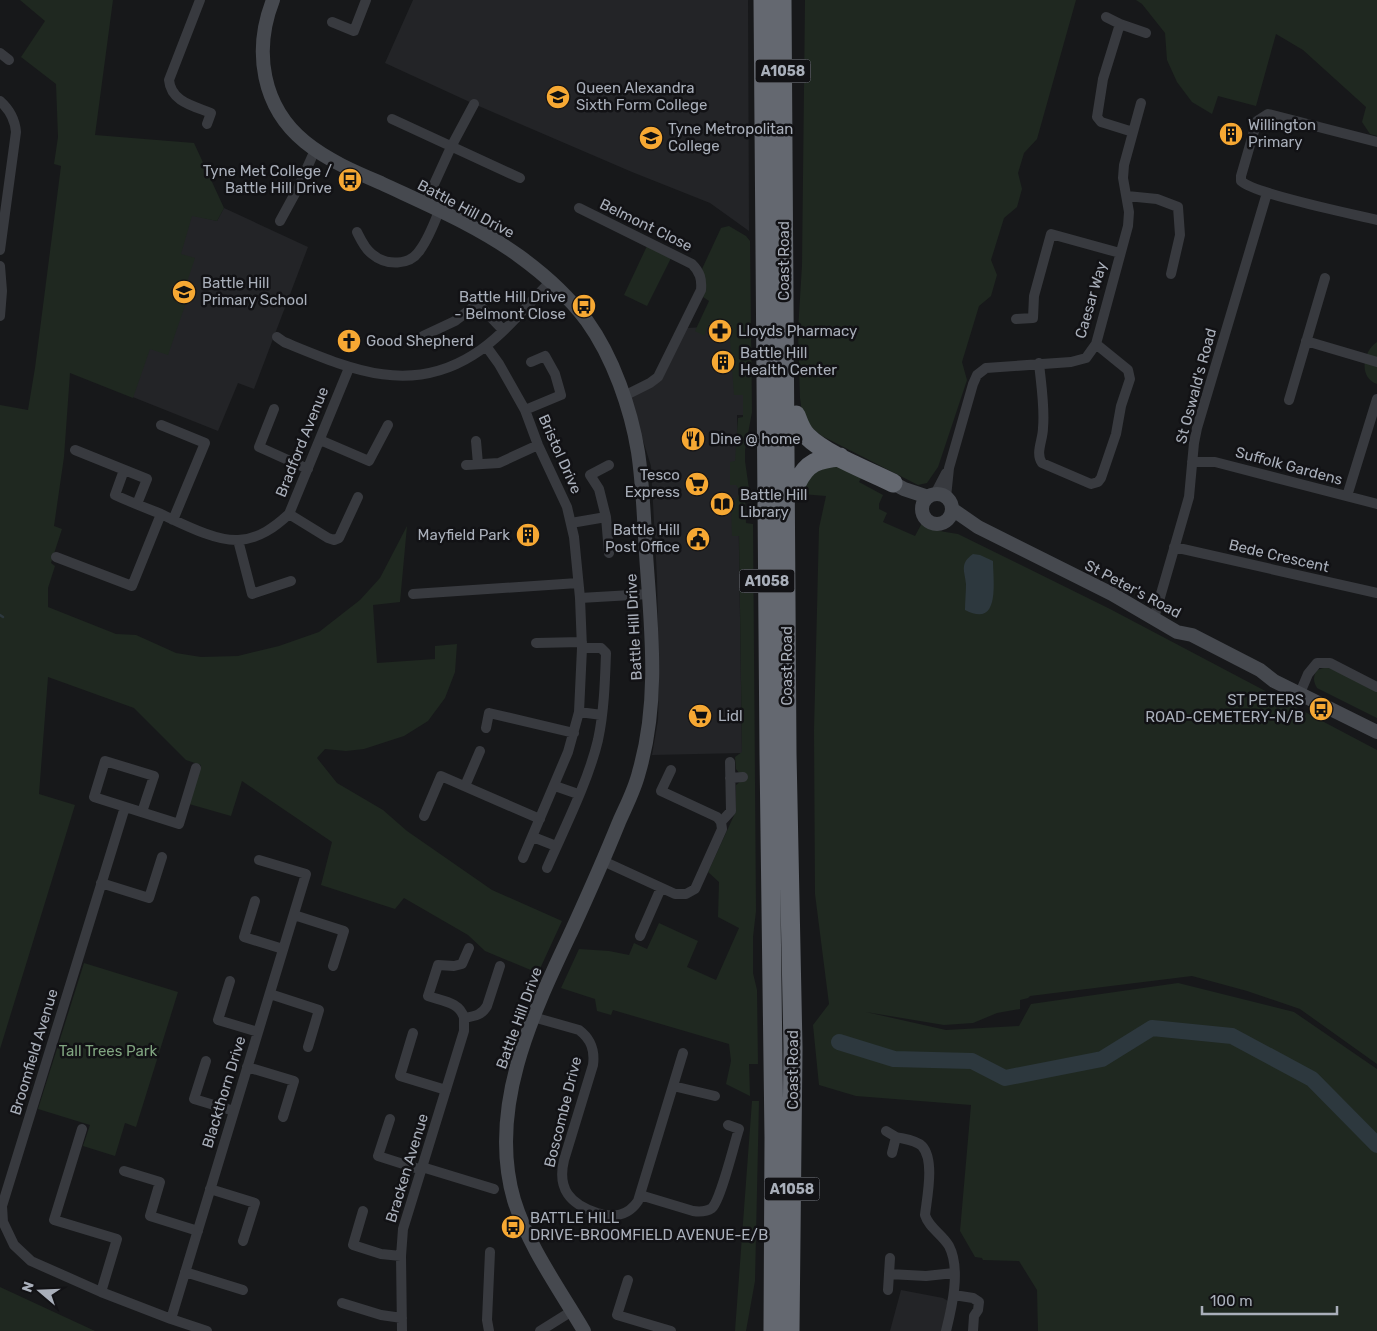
<svg xmlns="http://www.w3.org/2000/svg" width="1377" height="1331" font-family="Rubik,sans-serif">
	<rect width="100%" height="100%" fill="#17181a"/>
	<!-- built -->
	<path fill="#232427" d="M413,0H748L749,231L710,203L632,172L474,104L385,63Z
		M224,208L308,247L254,389L238,383L218,431L70,372L192,215L217,221Z
		M707,327H735L747,415H737L742,753L652,755L658,720L659,680L657,577L651,466L629,396L661,381L686,328Z
		M901,1290L943,1298L948,1301L942,1331H890Z"/>
	<!-- green -->
	<path fill="#1f2820" d="M20,0H113L95,135L194,143L224,208L217,221L192,216L181,254L195,258L186,285L191,288L168,355L150,349L133,398L70,373L64,457L54,526L62,529L51,563L55,566L48,588V607L116,634L136,635L176,653L201,657L238,656L279,646L319,632L360,600L380,578L407,526L400,602L373,605L377,663L435,659V646L457,644L455,672L445,698L428,721L404,736L364,749L346,751L325,749L317,758L337,783L383,810L407,831L492,890L562,921L538,973L485,951L468,935L404,898L395,909L321,885L332,842L242,781L231,816L189,804L201,765L186,760L134,708L48,677L39,794L75,805L0,1049V405L28,410L35,368L61,166L54,164L58,137L56,84L21,57L45,21Z
		M805,0H1076L1037,139L1024,153L1018,173L1022,189L1017,207L1004,218L991,260L997,275L991,296L979,306L962,362L967,380L938,467L927,483L918,485L822,436L803,421L800,398L798,331L802,265Z
		M1136,0H1377V136L1370,134L1362,122L1366,107L1303,50L1276,34L1256,106L1218,96L1212,114L1192,102L1177,82L1167,60L1165,33L1142,4Z
		M729,226L746,236L750,241L752,412L745,450V461L749,489H739L736,485H730V462L735,461L738,418L743,417V395H734L729,326L707,327L705,336L695,331L709,301L703,297L706,284L702,269L721,228Z
		M647,246L671,258L647,306L624,295Z
		M1377,342V384C1358,377 1363,351 1377,342Z
		M832,462L861,478L859,482L883,495L879,504V509L887,513L883,522L915,536L922,523C933,531 945,532 958,534L1110,609L1377,750V1064L1300,1009L1247,991L1192,976L1030,996L1028,998L1020,1000V1009L997,1013L973,1023L944,1025L866,1012L946,1030L1019,1026L1031,1004L1178,983L1294,1012L1377,1069V1331H1038L1037,1290L1019,1261L983,1260L982,1258L975,1257L960,1231L971,1105L856,1096L819,1085L813,1025L829,1004L815,894L814,730L819,528L826,496L801,494L803,479Z
		M739,494H745L746,523L753,524L756,911L753,937V973L757,990L758,1064H749L750,1096L726,1084L731,1061L729,1044L613,1010L611,1015L597,1011L595,999L561,988L579,949L609,951L629,955L634,943L647,949L659,923L698,941L687,967L716,980L739,928L718,917L719,882L708,872L736,811V785L741,781L740,774L736,769L735,757L742,752L739,536H732L731,501L736,500Z
		M1327,667L1377,690V718L1317,688C1313,681 1313,677 1317,670Z
		M84,963L178,992L136,1127L125,1123L115,1156L83,1146L90,1125L38,1109Z
		M752,1101H759L755,1281L746,1331H735Z
		M0,1287L95,1331H0Z"/>
	<!-- water -->
	<path fill="#2d383e" d="M973,554L980,555L993,561C993,581 1001,629 965,610C965,601 966,593 966,584C965,571 959,564 973,554Z"/>
	<g fill="none" stroke-linecap="round" stroke-linejoin="round">
		<!-- stream -->
		<path stroke="#2d383e" stroke-width="2.5" d="M0,615L3,617"/>
		<!-- river -->
		<path stroke="#2d383e" stroke-width="16" d="M839,1042L894,1059L972,1061L1005,1078L1102,1059L1152,1028L1232,1036L1312,1079L1377,1145"/>
		<!-- street -->
		<path stroke="#383a3f" stroke-width="10" d="M200,0L169,80C171,102 194,106 211,113L207,124
			M1106,17L1120,24L1146,33
			M332,22L354,31L366,0
			M1120,24L1103,79L1097,117L1101,122L1133,132
			M0,53L9,60
			M0,101C10,110 15,119 16,132L0,250
			M392,119L520,178
			M1377,142L1268,114L1257,121L1241,176V181C1254,194 1353,214 1377,220
			M1127,196L1157,199L1178,207L1180,235L1171,274
			M425,204L451,147L474,104
			M579,208L692,264C700,272 702,279 701,290L658,377L650,383L624,396
			M280,221L298,188L315,150
			M357,232C361,240 365,249 372,254C386,266 410,266 420,250C428,239 434,224 439,211
			M0,266L2,291L0,316
			M1016,319L1033,318L1034,296L1051,234L1120,253
			M423,336L455,321L472,308H482L503,330
			M277,337L284,342C348,368 408,396 473,355C502,337 526,306 550,282
			M1306,341L1377,362
			M486,346L499,364L525,410L538,445L567,507L574,537L580,598L582,648L579,712L568,752L523,858
			M1039,363C1041,384 1045,407 1043,428C1043,440 1035,453 1042,463L1091,484L1098,482L1101,478L1116,434L1121,406L1130,379L1128,370L1096,344
			M1289,400L1325,278
			M274,409L259,447L308,469
			M525,410L561,395L555,374L545,356L531,362
			M161,425L205,443L173,520
			M320,440L369,461L388,425
			M476,441L478,464
			M75,450L147,479L137,504
			M1192,462H1215L1377,504
			M466,465L499,463L538,445
			M609,465L590,475L599,489L606,517L609,553
			M124,470L115,495C130,502 146,508 161,514C183,524 215,541 238,540C259,539 275,527 289,514L349,368
			M935,494L946,473
			M1347,496L1377,399
			M946,497L949,468L973,384L977,375L986,368L1071,362L1086,358L1096,344L1128,226L1129,212L1123,178L1124,165L1141,103
			M289,514L328,538L334,540L339,538L358,497
			M571,523L606,517
			M238,540L252,594L291,581
			M1174,547L1377,593
			M56,557L132,586L161,514
			M413,594L578,583
			M580,598L649,594
			M1154,618L1189,497L1194,443L1197,428L1267,193
			M536,643L582,642
			M1300,693L1308,674L1317,663H1330L1377,687
			M579,712L602,715
			M486,728L489,713L574,733
			M671,770L661,791L717,817L721,822
			M730,778L743,777
			M465,786L480,751
			M555,786L578,794
			M125,807L2,1206L3,1222L14,1245L31,1261L101,1292L171,1319L207,1331
			M142,812L154,776L105,761L94,797L179,824L196,768
			M424,816L441,776L540,819
			M533,837L556,846
			M603,861L675,894H686L695,889L722,829L721,822L731,811L730,762
			M547,868C564,829 588,782 598,740C604,712 605,682 606,653L601,648H582
			M101,883L149,898L162,857
			M255,901L244,937L283,949
			M294,915L344,931L333,966
			M640,936L661,888
			M469,948L462,964L454,966L438,965L428,996C442,1001 460,1002 464,1018C475,1016 482,1015 487,1006L500,966
			M230,981L218,1020L258,1032
			M270,994L319,1010L308,1047
			M533,1017L579,1030C591,1039 595,1050 593,1065L564,1160C557,1189 570,1204 597,1213C614,1218 628,1216 638,1201L683,1053
			M413,1033L400,1076L446,1090
			M206,1061L194,1099L234,1111
			M247,1067L294,1081L283,1117
			M673,1086L715,1096
			M390,1119L378,1156L422,1170
			M82,1129L54,1220L117,1239L101,1292
			M886,1131L896,1137L892,1153
			M896,1137C904,1139 916,1140 922,1146C935,1160 927,1197 925,1215C929,1228 942,1234 949,1246C961,1269 952,1307 946,1331
			M422,1167L494,1189
			M124,1171L160,1182L150,1216L198,1231
			M210,1189L255,1203L243,1241
			M640,1195L693,1211C700,1212 706,1212 712,1208C721,1199 734,1144 739,1129L728,1125
			M363,1211L353,1245L381,1254L401,1256
			M185,1272L243,1290
			M889,1274L926,1276L954,1273
			M628,1280L617,1315L671,1331
			M888,1290L890,1258
			M954,1295L973,1298L979,1302L978,1310L974,1316L973,1331
			M342,1303L381,1315L402,1318
			M171,1319L306,874L259,860
			M402,1331L401,1256L403,1229L464,1031V1018
			M489,1331L487,1320L490,1252
			M540,1331L572,1311"/>
		<!-- secondary -->
		<path stroke="#46494f" stroke-width="14" d="M273,0C253,51 262,107 305,142C327,160 355,172 381,183C428,205 478,226 519,256C544,274 569,297 587,321C613,357 631,409 638,452C643,485 644,520 646,554C651,627 660,700 639,772C635,789 626,806 619,822C604,859 588,895 572,930C533,1013 487,1107 514,1200C528,1246 560,1290 584,1331
			M893,483L904,489L928,497
			M922 509a15 15 0 1 1 30 0a15 15 0 1 1-30 0Z
			M952,509L978,527L1112,594L1177,632L1192,635L1260,670L1274,681L1377,732"/>
		<!-- highway -->
		<path stroke="#646870" stroke-width="19" d="M763,0L769,755L774,1138L773,1331
			M782,0L787,753L793,1048L790,1331
			M796,415C799,423 801,430 807,436C826,455 867,470 893,483
			M797,483C807,462 818,459 840,457"/>
	</g>
	<!-- icons -->
	<defs>
		<g id="university-disc" transform="scale(1.25)"><circle r="9.5" fill="#f6a833" stroke="#121215"/><path d="M0-5L7-2L0 1L-7-2ZM-4 1L0 2.5L4 1V4Q0 6-4 4Z" fill="#111"/></g>
		<g id="building-disc" transform="scale(1.25)"><circle r="9.5" fill="#f6a833" stroke="#121215"/><path d="M-4-6H4V6H1V3H-1V6H-4ZM-2.5-4.3h1.7v1.8h-1.7ZM.8-4.3h1.7v1.8H.8ZM-2.5-1h1.7V.8h-1.7ZM.8-1h1.7V.8H.8Z" fill="#111"/></g>
		<g id="bus-disc" transform="scale(1.25)"><circle r="9.5" fill="#f6a833" stroke="#121215"/><path d="M-5-6H5V4H4V6H2V4H-2V6H-4V4H-5ZM-3.5-4V0h7V-4ZM-3.5 1.2v1.5H-2V1.2ZM2 1.2v1.5H3.5V1.2Z" fill="#111"/></g>
		<g id="school-disc" transform="scale(1.25)"><circle r="9.5" fill="#f6a833" stroke="#121215"/><path d="M0-5L7-2L0 1L-7-2ZM-4 1L0 2.5L4 1V4Q0 6-4 4Z" fill="#111"/></g>
		<g id="pharmacy-disc" transform="scale(1.25)"><circle r="9.5" fill="#f6a833" stroke="#121215"/><path d="M-2-6h4v4h4v4h-4v4h-4v-4h-4v-4h4Z" fill="#111"/></g>
		<g id="church-disc" transform="scale(1.25)"><circle r="9.5" fill="#f6a833" stroke="#121215"/><path d="M-1.2-6h2.4v3.5h3.3v2.4h-3.3V6h-2.4V-.1h-3.3v-2.4h3.3Z" fill="#111"/></g>
		<g id="restaurant-disc" transform="scale(1.25)"><circle r="9.5" fill="#f6a833" stroke="#121215"/><path d="M-5-6h1v4h1v-4h1v4h1v-4h1v5L-1.5 .5V6h-2V.5L-5-1ZM5-6V6H3V1.5H1.5Q1.5-4 5-6Z" fill="#111"/></g>
		<g id="supermarket-disc" transform="scale(1.25)"><circle r="9.5" fill="#f6a833" stroke="#121215"/><path d="M-6-5.5h2.5l.6 2H6L4.5 2H-2.5L-4.4-4H-6ZM-1.5 3.2a1.3 1.3 0 1 0 .1 0ZM3 3.2a1.3 1.3 0 1 0 .1 0Z" fill="#111"/></g>
		<g id="library-disc" transform="scale(1.25)"><circle r="9.5" fill="#f6a833" stroke="#121215"/><path d="M-6-4Q-3-5.5-.7-3.5V5Q-3 3-6 4ZM6-4Q3-5.5 .7-3.5V5Q3 3 6 4Z" fill="#111"/></g>
		<g id="civic-disc" transform="scale(1.25)"><circle r="9.5" fill="#f6a833" stroke="#121215"/><path d="M-.6-6.5H3V-4.5H.6V-3L4-1V1h2V6H-6V1h2V-1L-.6-3ZM-1.2 2.5V6h2.4V2.5Z" fill="#111"/></g>
	</defs>
	<g fill-rule="evenodd">
		<use href="#university-disc" x="558" y="97"/>
		<use href="#building-disc" x="1231" y="134"/>
		<use href="#university-disc" x="651" y="138"/>
		<use href="#bus-disc" x="350" y="180"/>
		<use href="#school-disc" x="184" y="292"/>
		<use href="#bus-disc" x="584" y="306"/>
		<use href="#pharmacy-disc" x="720" y="331"/>
		<use href="#church-disc" x="349" y="341"/>
		<use href="#building-disc" x="723" y="362"/>
		<use href="#restaurant-disc" x="693" y="439"/>
		<use href="#supermarket-disc" x="697" y="484"/>
		<use href="#library-disc" x="722" y="504"/>
		<use href="#building-disc" x="528" y="535"/>
		<use href="#civic-disc" x="698" y="539"/>
		<use href="#bus-disc" x="1321" y="709"/>
		<use href="#supermarket-disc" x="700" y="716"/>
		<use href="#bus-disc" x="513" y="1227"/>
	</g>
	<g text-anchor="middle" dominant-baseline="central" stroke-width="5" stroke-linejoin="round" paint-order="stroke">
		<!-- shield labels -->
		<g fill="#121215" stroke="#7c8088" stroke-width="1">
			<rect x="755.5" y="59.5" width="55" height="23" rx="4"/>
			<rect x="739.5" y="569.5" width="55" height="23" rx="4"/>
			<rect x="764.5" y="1177.5" width="55" height="23" rx="4"/>
		</g>
		<g font-size="14" font-weight="bold" fill="#a9afba">
			<text x="783" y="71">A1058</text>
			<text x="767" y="581">A1058</text>
			<text x="792" y="1189">A1058</text>
		</g>
		<!-- poi labels -->
		<g font-size="15" fill="#a9afba" stroke="#121215" text-anchor="start">
			<text x="576" y="88">Queen Alexandra<tspan x="576" dy="17">Sixth Form College</tspan></text>
			<text x="1248" y="125">Willington<tspan x="1248" dy="17">Primary</tspan></text>
			<text x="668" y="129">Tyne Metropolitan<tspan x="668" dy="17">College</tspan></text>
			<text x="332" y="171" text-anchor="end">Tyne Met College /<tspan x="332" dy="17">Battle Hill Drive</tspan></text>
			<text x="202" y="283">Battle Hill<tspan x="202" dy="17">Primary School</tspan></text>
			<text x="566" y="297" text-anchor="end">Battle Hill Drive<tspan x="566" dy="17">- Belmont Close</tspan></text>
			<text x="738" y="331">Lloyds Pharmacy</text>
			<text x="366" y="341">Good Shepherd</text>
			<text x="740" y="353">Battle Hill<tspan x="740" dy="17">Health Center</tspan></text>
			<text x="710" y="439">Dine @ home</text>
			<text x="680" y="475" text-anchor="end">Tesco<tspan x="680" dy="17">Express</tspan></text>
			<text x="740" y="495">Battle Hill<tspan x="740" dy="17">Library</tspan></text>
			<text x="680" y="530" text-anchor="end">Battle Hill<tspan x="680" dy="17">Post Office</tspan></text>
			<text x="510" y="535" text-anchor="end">Mayfield Park</text>
			<text x="1304" y="700" text-anchor="end">ST PETERS<tspan x="1304" dy="17">ROAD-CEMETERY-N/B</tspan></text>
			<text x="718" y="716">Lidl</text>
			<text x="530" y="1218">BATTLE HILL<tspan x="530" dy="17">DRIVE-BROOMFIELD AVENUE-E/B</tspan></text>
		</g>
		<!-- street labels -->
		<g font-size="15" fill="#a9afba" stroke="#121215">
			<text transform="translate(466 209) rotate(28)">Battle Hill Drive</text>
			<text transform="translate(646 225) rotate(26)">Belmont Close</text>
			<text transform="translate(784 261) rotate(-90)">Coast Road</text>
			<text transform="translate(1091 300) rotate(-74)">Caesar Way</text>
			<text transform="translate(1196 386) rotate(-75)">St Oswald's Road</text>
			<text transform="translate(302 442) rotate(-68)">Bradford Avenue</text>
			<text transform="translate(560 454) rotate(66)">Bristol Drive</text>
			<text transform="translate(1289 466) rotate(15)">Suffolk Gardens</text>
			<text transform="translate(1279 556) rotate(13)">Bede Crescent</text>
			<text transform="translate(1133 589) rotate(28)">St Peter's Road</text>
			<text transform="translate(634 627) rotate(-93)">Battle Hill Drive</text>
			<text transform="translate(787 666) rotate(-90)">Coast Road</text>
			<text transform="translate(519 1018) rotate(-70)">Battle Hill Drive</text>
			<text transform="translate(34 1052) rotate(-73)">Broomfield Avenue</text>
			<text transform="translate(793 1070) rotate(-90)">Coast Road</text>
			<text transform="translate(224 1092) rotate(-73)">Blackthorn Drive</text>
			<text transform="translate(563 1112) rotate(-76)">Boscombe Drive</text>
			<text transform="translate(407 1168) rotate(-73)">Bracken Avenue</text>
		</g>
		<!-- park labels -->
		<g font-size="15" fill="#80a580" stroke="#121215">
			<text x="108" y="1051">Tall Trees Park</text>
		</g>
	</g>
	<!-- north arrow -->
	<g transform="translate(40 1291) rotate(289)" stroke="#121215" stroke-width="4" paint-order="stroke">
	<path d="M0-4L9 19L0 12L-9 19Z" fill="#a9afba"/>
	<text y="-8" font-size="14" font-weight="bold" text-anchor="middle" fill="#a9afba">N</text>
	</g>
	<!-- scale -->
	<path d="M1202 1306v8h135v-8" fill="none" stroke="#a9afba" stroke-width="2.5"/>
	<text x="1210" y="1306" font-size="15" fill="#a9afba" stroke="#121215" stroke-width="4" paint-order="stroke">100 m</text>
</svg>
